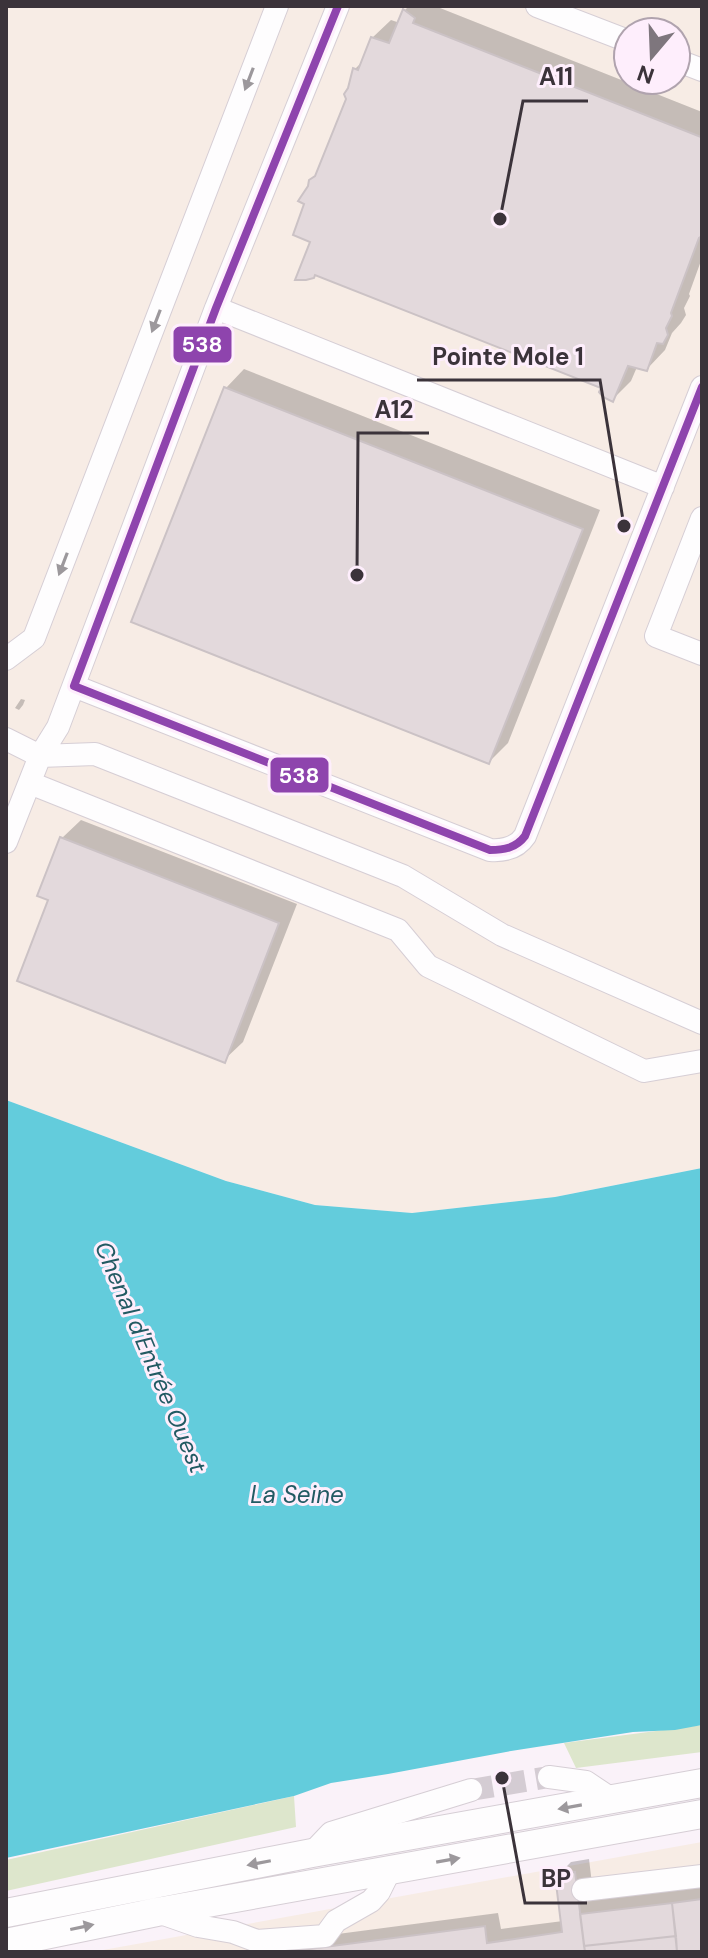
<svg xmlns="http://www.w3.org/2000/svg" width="708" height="1958" font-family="'DM Sans',sans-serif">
	<rect width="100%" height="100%" fill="#faf2f9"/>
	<!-- industrial -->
	<path fill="#f7ece5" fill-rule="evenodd" d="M6,6H702V1168L555,1197L412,1213L315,1205L226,1181L6,1100ZM628,32H676V80H628Z
		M702,1842V1952H92Z"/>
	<!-- green -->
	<path fill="#dde6cc" d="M702,1725V1752L576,1768L564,1743Z
		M294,1796L296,1827L6,1891V1860Z"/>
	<!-- water -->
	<path fill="#63ccdc" d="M6,1100L226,1181L315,1205L412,1213L555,1197L702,1168V1725L675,1730L633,1732L511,1751L388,1774L331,1783L294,1796L6,1858Z"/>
	<!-- shadow -->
	<path fill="#0003" d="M409,6H435L702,112V258L689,294L690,296L684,308L686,315L681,323L672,333L665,350L647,369L637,367L631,381L613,399L604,387L313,241L317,175L348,99L355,69L363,61L372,38L391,20L400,23L405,10Z
		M244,369L600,510L508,743L489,762L226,388Z
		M21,699L25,700L23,705L19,710L15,708Z
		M81,820L297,904L243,1042L224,1060L51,899L62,838Z
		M589,1859L594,1900L702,1887V1952H260L269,1943L498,1913L501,1929L563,1921L557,1876L571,1862Z"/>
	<!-- building -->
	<path fill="#e3d9dc" stroke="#cbc2c5" stroke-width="2" d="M403,9L415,18L413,23L701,137L702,136V236L699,238L671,313L672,316L666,328L668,335L663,344L657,343L647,371L628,366L613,402L603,397L599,392L601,388L315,275L314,278L306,280H295L310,242L293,235L304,204L298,201L308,186L309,180L315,176L346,99L344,94L348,88L353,68L358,70L371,37L389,43Z
		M224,387L583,529L489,764L131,622Z
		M60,837L279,923L225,1063L17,981L48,900L37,896Z
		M575,1872L585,1952H286L485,1926L487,1943L562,1932L555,1875Z
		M702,1899V1952H677L672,1903Z
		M672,1903L676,1936L584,1946L580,1914Z
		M676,1936L677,1952H585L584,1946Z"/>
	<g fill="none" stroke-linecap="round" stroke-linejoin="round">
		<!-- minor-tunnel -->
		<path stroke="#d4ccd3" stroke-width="22" stroke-dasharray="22 11" stroke-linecap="butt" d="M471,1790L549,1777"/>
		<!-- minor casing -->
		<g stroke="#d6ced5" stroke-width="24">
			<path id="minor" d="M537,6L628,41
				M676,60L702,70
				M216,308L663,487
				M702,518L656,636L702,654
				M6,659L34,638L277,6
				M74,686L490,850C504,851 517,848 525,836L702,387
				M6,739L40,756L58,727L216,308L338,6
				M30,783L398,930L428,966L644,1071L702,1061
				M6,842L40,756L95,754L403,876L502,935L702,1023
				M549,1777L586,1782L613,1800
				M312,1853L331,1833L471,1790
				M583,1890L702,1876
				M158,1912L198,1926L233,1932L257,1941L325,1936L336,1921L371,1901L379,1892L390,1870"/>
		</g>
		<!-- major casing -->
		<g stroke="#d6ced5" stroke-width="30">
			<path id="major" d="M6,1913L312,1853L702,1783
				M6,1943L157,1912L702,1814"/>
		</g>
		<!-- minor -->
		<use href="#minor" stroke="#fefdfe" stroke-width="22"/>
		<!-- major -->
		<use href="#major" stroke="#fefdfe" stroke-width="28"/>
		<!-- bus-1 casing -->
		<g stroke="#feeefc" stroke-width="14">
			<path id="bus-1" d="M74,686L490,850C504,850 516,848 525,836L702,387
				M74,686L216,308L338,6"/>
		</g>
		<!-- bus-1 -->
		<use href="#bus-1" stroke="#8e44ad" stroke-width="8"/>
	</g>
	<!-- one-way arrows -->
	<defs><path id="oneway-solid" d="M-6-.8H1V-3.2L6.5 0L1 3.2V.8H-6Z" transform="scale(2)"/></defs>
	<g fill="#9c989c">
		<use href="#oneway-solid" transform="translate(249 79) rotate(111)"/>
		<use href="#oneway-solid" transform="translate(156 321) rotate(111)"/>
		<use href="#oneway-solid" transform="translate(63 564) rotate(111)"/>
		<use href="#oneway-solid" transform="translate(570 1807) rotate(170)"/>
		<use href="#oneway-solid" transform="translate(448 1860) rotate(-10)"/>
		<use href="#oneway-solid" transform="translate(259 1863) rotate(169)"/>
		<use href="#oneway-solid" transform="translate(82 1927) rotate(-12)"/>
	</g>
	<g text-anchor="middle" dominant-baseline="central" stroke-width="6" stroke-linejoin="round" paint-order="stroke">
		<!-- water labels -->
		<g font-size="24" font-style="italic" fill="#225a63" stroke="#feeefc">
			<text transform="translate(151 1357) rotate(67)">Chenal d'Entrée Ouest</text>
			<text x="297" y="1494">La Seine</text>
		</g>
	</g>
	<!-- callouts -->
	<path fill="none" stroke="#3b333a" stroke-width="3" d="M500 219L523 101H588M624 526L600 380H417M357 575L358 433H429M502 1778L525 1903H587"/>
	<g fill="#3b333a" stroke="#feeefc" stroke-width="3">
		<circle cx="500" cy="219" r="8"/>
		<circle cx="624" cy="526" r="8"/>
		<circle cx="357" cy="575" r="8"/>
		<circle cx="502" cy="1778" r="8"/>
	</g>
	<g font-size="24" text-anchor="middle" font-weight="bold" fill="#3b333a" stroke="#feeefc" stroke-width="6" stroke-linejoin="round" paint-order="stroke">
		<text x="556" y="85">A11</text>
		<text x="508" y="365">Pointe Mole 1</text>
		<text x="394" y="418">A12</text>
		<text x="556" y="1887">BP</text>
	</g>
	<g stroke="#feeefc" stroke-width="3">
		<rect x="172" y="325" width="61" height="39" rx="8" fill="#8e44ad"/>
		<rect x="269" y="756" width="61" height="38" rx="8" fill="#8e44ad"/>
	</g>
	<g font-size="22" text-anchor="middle" font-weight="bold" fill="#fff">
		<text x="202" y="352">538</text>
		<text x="299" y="783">538</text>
	</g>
	<!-- border -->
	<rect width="708" height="1958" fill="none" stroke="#3b333a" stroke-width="16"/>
	<!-- north arrow -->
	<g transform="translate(652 56) rotate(199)"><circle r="38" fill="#feeefc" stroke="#b0a3ae" stroke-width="2"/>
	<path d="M0-6L14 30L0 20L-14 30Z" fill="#7e767d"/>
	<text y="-12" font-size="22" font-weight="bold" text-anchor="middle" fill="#3b333a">N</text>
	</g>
</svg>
